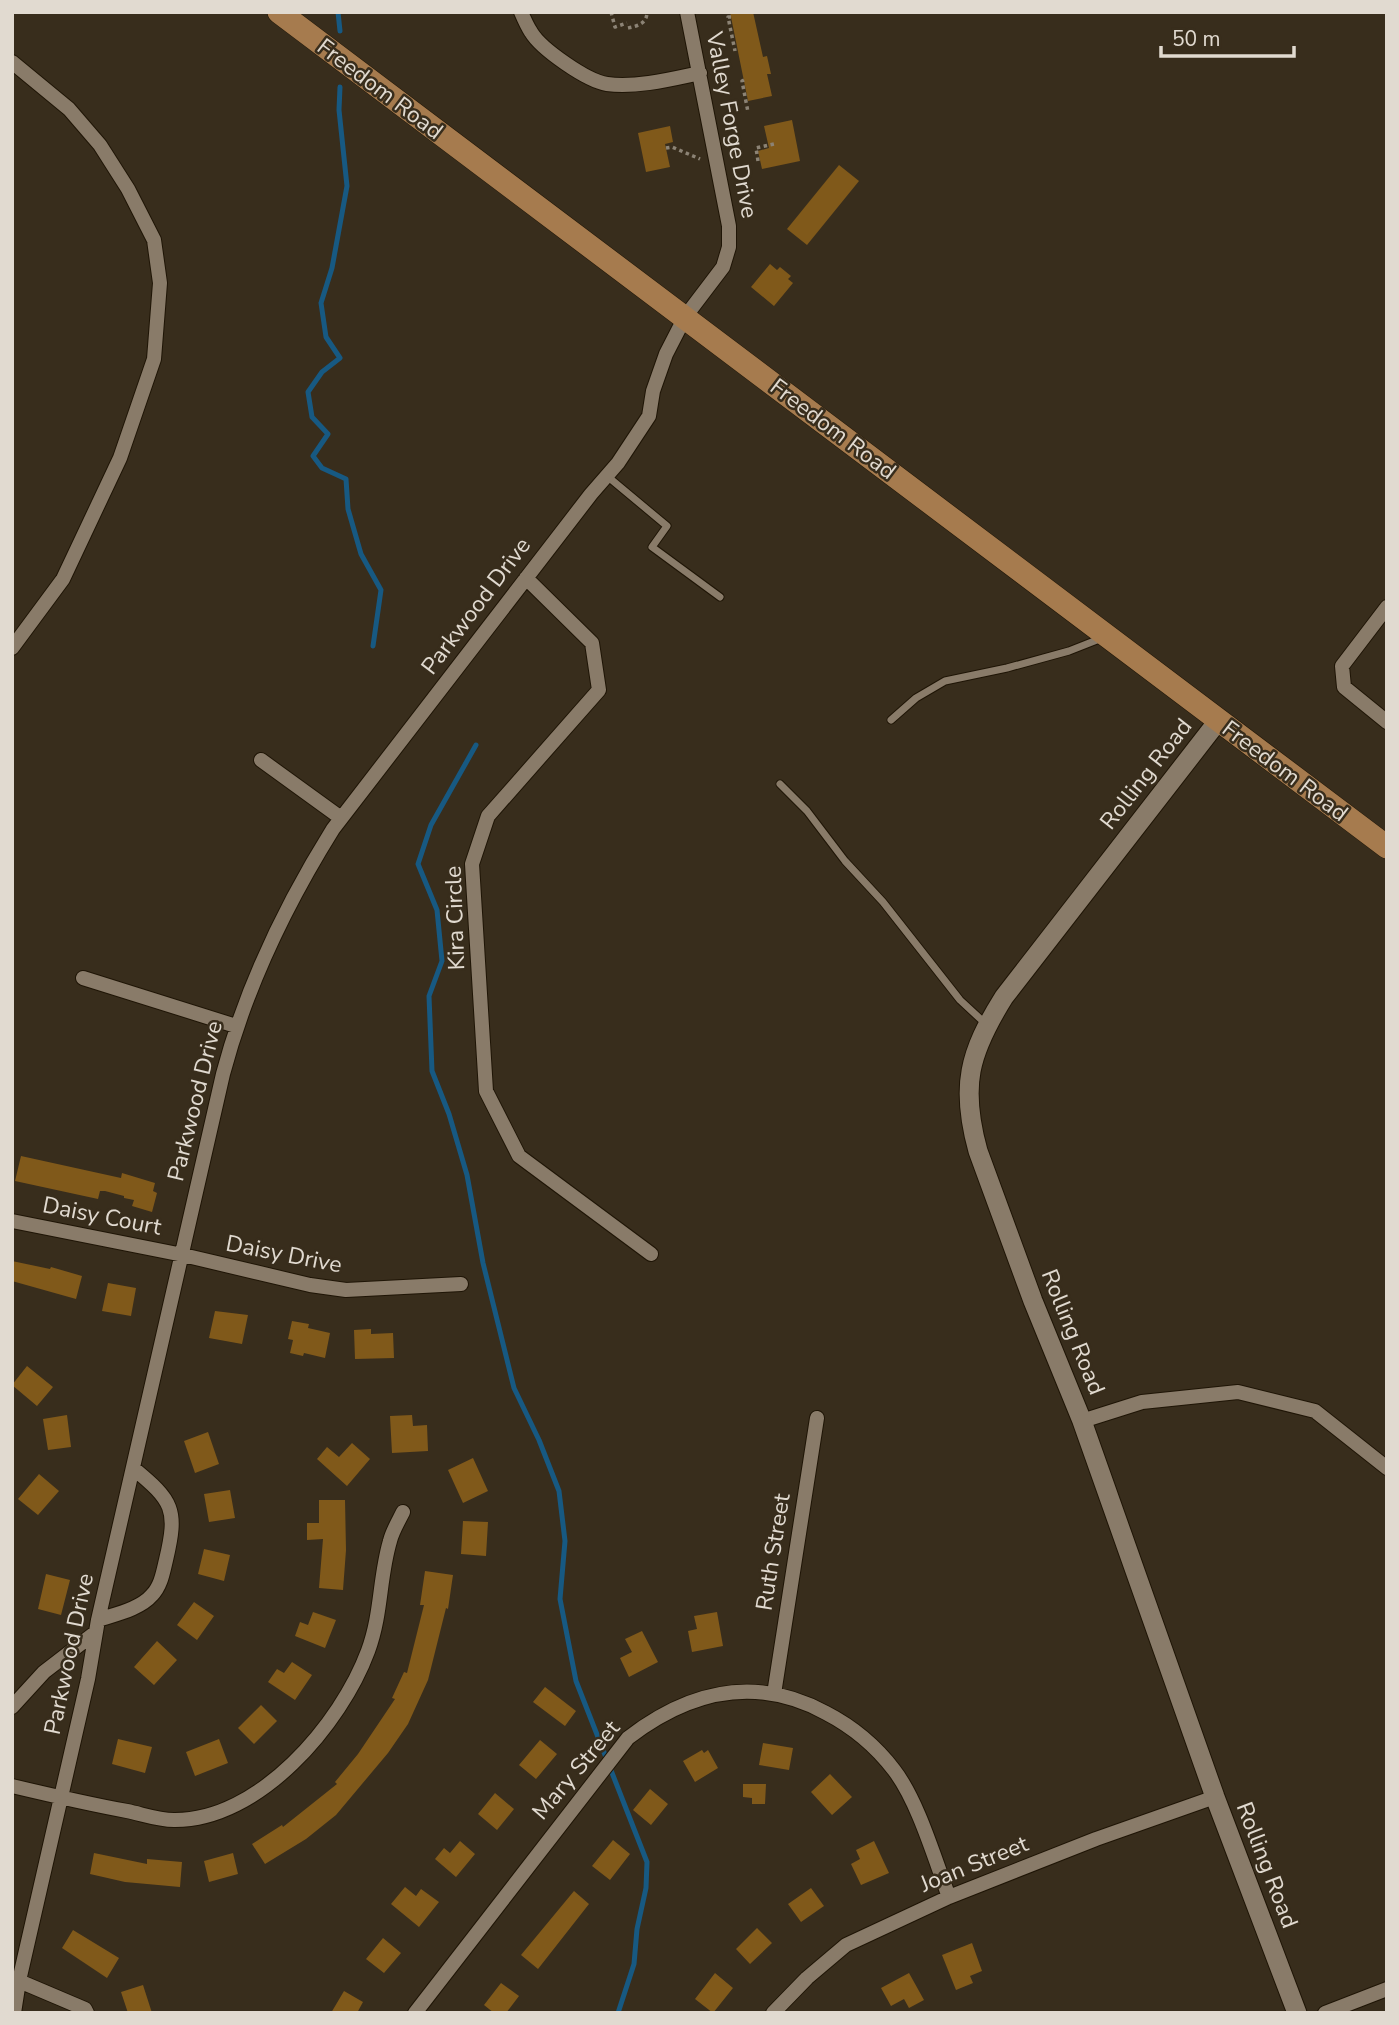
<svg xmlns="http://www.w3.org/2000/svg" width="1399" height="2025" font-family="'Nunito Sans',sans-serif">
	<rect width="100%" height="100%" fill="#382d1c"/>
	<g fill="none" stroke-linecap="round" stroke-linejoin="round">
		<!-- stream -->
		<path stroke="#175982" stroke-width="5" d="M338,12L340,31
			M340,87L339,110L347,186L332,268L321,303L326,337L340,358L322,372L308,392L312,417L328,434L313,456L322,468L346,479L348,509L361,554L381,590L373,646
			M476,745L431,825L418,864L437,910L442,961L429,996L432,1071L449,1114L467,1175L483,1263L514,1388L539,1440L559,1491L565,1541L560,1599L576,1681L647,1862L646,1888L637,1929L634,1964L618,2013"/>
	</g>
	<!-- building -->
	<path fill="#80591a" d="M730,12H753L763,57L767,56L771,74H767L772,96L748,101Z
		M792,120L800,161L762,169L758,151L769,148L764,126Z
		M670,126L673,142L665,144L670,167L646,172L638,133Z
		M839,165L859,181L807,245L787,229Z
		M770,264L777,270L780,267L791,276L788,279L793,283L774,306L751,287Z
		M21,1156L121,1178L122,1173L155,1183L153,1191L157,1193L152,1212L132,1206L134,1200L124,1198V1196L105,1191H100L98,1199L15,1181Z
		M12,1261L50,1269L51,1267L82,1276L76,1299L12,1281Z
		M108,1283L136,1288L131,1316L102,1311Z
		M215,1311L248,1315L242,1344L209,1338Z
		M292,1321L309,1324L308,1328L330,1333L325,1358L304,1353L303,1356L290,1353L293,1340L288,1339Z
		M371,1329V1334L393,1333L394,1358L355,1359L354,1330Z
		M27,1366L53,1387L37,1406L12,1385Z
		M67,1415L71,1447L48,1450L43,1419Z
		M412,1415L413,1426L427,1425L428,1451L392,1453L390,1416Z
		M208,1432L219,1464L195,1473L184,1441Z
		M352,1443L370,1459L347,1486L317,1459L327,1447L339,1457Z
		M473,1458L488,1491L463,1503L448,1470Z
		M39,1474L59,1491L38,1515L18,1499Z
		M230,1490L235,1518L209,1522L204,1494Z
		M319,1500H345L346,1550L343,1590L319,1588L323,1539L307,1540V1523H319Z
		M463,1521L488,1522L486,1556L461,1554Z
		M204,1549L230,1555L224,1581L198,1574Z
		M425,1571L453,1575L448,1609L446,1608L428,1680L408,1724L388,1753L336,1815L306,1839L265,1864L252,1844L282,1825L283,1827L337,1784L335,1782L358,1754L395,1699L392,1698L404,1672L407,1673L424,1605H420Z
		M46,1574L70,1580L61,1615L38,1609Z
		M194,1602L214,1616L197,1640L177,1625Z
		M313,1612L336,1620L325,1648L295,1636L300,1622L308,1625Z
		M717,1612L723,1646L692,1652L688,1631L697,1629L694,1616Z
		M642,1631L658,1662L629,1677L620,1658L632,1652L625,1639Z
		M157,1641L177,1660L154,1685L134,1667Z
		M292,1662L312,1675L295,1700L268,1682L277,1669L284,1673Z
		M545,1687L576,1711L565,1726L533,1702Z
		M261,1705L277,1721L254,1744L238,1728Z
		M118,1739L152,1747L145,1773L112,1764Z
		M219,1739L228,1763L195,1776L186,1752Z
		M540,1740L557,1754L536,1779L519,1765Z
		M763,1743L793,1748L789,1770L759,1765Z
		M702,1750L704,1753L708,1750L718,1768L695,1782L683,1761Z
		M830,1774L852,1797L832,1815L811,1792Z
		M743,1784H766L765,1804H752V1798L743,1797Z
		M650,1789L668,1804L651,1825L633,1810Z
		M495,1793L514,1809L497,1830L478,1814Z
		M613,1840L630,1854L610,1880L592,1866Z
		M460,1841L475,1854L456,1877L435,1859L444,1848L450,1853Z
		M874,1841L889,1873L861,1885L851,1864L860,1859L856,1850Z
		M94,1853L147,1864V1859L182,1862L180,1887L125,1882L90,1874Z
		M233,1853L238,1874L209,1882L204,1861Z
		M405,1887L416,1896L421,1889L439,1902L419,1927L391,1904Z
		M811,1888L824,1906L801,1922L788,1904Z
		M574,1891L589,1904L538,1969L521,1955Z
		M757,1928L772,1943L750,1964L736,1949Z
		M73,1930L119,1958L107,1978L62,1948Z
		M383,1938L401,1953L384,1973L366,1959Z
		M972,1943L982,1971L970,1976L973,1983L956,1990L942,1955Z
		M715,1973L733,1988L713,2013L695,1999Z
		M909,1973L924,2000L909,2008L904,1999L891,2006L881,1988Z
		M501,1983L519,1996L506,2013H494L484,2005Z
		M143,1985L152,2013H128L121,1992Z
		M344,1991L363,2002L357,2013H331Z"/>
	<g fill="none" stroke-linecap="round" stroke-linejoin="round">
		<!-- service casing -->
		<g stroke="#1f1506" stroke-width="9">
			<path id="service" d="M607,476L667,526L652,547L720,597
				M891,720L916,698L945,681L1007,668L1069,651L1102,638
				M780,784L807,811L845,861L883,902L960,1000L987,1025"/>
		</g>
		<!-- minor casing -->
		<g stroke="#1f1506" stroke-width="16">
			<path id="minor" d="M521,12C524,19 527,26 531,32C541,49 587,81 607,84C636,88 672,79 700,73
				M12,62L69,109L100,145L128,189L154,240L160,283L154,359L120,458L63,579L12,648
				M526,578L592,643L599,690L488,816L472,864L486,1091L519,1156L651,1254
				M1387,607L1342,666L1344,687L1387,722
				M261,760L341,818
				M83,978L236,1026
				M12,1221L183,1255L310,1285L346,1290L461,1284
				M1082,1421L1142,1402L1238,1392L1315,1411L1387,1468
				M98,1620C116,1614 140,1609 152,1595C161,1586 163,1572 166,1560C178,1509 173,1501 133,1468
				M774,1694L817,1418
				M12,1707L44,1672L96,1632
				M12,1786C50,1795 88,1804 127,1811C142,1814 158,1820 174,1820C259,1821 341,1724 368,1651C382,1613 379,1578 390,1541C392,1532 398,1522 403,1512
				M19,1981L85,2009L87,2013
				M14,2013L19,1981L88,1679L98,1620L223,1074C246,987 285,906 333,829L591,494L618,463L649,416L653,391L666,354L685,317L723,267L729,247V226L687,12
				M415,2013L628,1738C689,1691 756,1675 826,1713C853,1727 875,1745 894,1770C918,1801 935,1860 949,1897
				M773,2013L807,1978L846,1945L949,1897L1096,1839L1215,1797
				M1325,2013L1387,1989"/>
		</g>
		<!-- tertiary casing -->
		<g stroke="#1f1506" stroke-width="21">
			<path id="tertiary" d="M1218,721L1004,997C969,1053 960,1086 978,1151L1033,1301L1082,1421L1215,1797L1297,2013"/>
		</g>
		<!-- primary casing -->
		<g stroke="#1f1506" stroke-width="24">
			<path id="primary" d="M279,12L1387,847"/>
		</g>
		<!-- path -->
		<path stroke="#8c8375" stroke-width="3.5" stroke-dasharray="3.5 3.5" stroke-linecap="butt" d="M611,12L615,27L627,23
			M731,17H728L735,51
			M628,28C637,26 647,24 647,12
			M744,80L742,81L748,112
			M666,148L672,147L700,159
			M758,161L756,148L774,144"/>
		<!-- service -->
		<use href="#service" stroke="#897b69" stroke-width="7"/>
		<!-- minor -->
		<use href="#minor" stroke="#897b69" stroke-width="14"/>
		<!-- tertiary -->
		<use href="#tertiary" stroke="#897b69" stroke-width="19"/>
		<!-- primary -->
		<use href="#primary" stroke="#a67b4e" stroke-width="23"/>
	</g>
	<g text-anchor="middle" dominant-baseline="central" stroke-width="5" stroke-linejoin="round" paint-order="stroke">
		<!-- street labels -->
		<g font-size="23" fill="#e1dad0" stroke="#382d1c">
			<text transform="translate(380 89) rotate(37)">Freedom Road</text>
			<text transform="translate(732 125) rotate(79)">Valley Forge Drive</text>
			<text transform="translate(833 429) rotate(37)">Freedom Road</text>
			<text transform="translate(476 606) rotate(-53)">Parkwood Drive</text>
			<text transform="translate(1285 771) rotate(37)">Freedom Road</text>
			<text transform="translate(1146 774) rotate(-52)">Rolling Road</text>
			<text transform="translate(455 918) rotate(-92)">Kira Circle</text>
			<text transform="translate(195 1101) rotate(-76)">Parkwood Drive</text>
			<text transform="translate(102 1216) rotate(11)">Daisy Court</text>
			<text transform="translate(284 1254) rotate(11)">Daisy Drive</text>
			<text transform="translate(1073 1332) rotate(68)">Rolling Road</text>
			<text transform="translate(773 1552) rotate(-81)">Ruth Street</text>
			<text transform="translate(69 1654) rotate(-78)">Parkwood Drive</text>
			<text transform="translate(576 1770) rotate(-50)">Mary Street</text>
			<text transform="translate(974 1864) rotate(-22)">Joan Street</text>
			<text transform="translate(1267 1865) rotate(69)">Rolling Road</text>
		</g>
	</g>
	<!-- border -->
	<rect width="1399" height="2025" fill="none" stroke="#e1dad0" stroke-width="28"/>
	<!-- scale -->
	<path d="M1161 46v10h133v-10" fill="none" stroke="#e1dad0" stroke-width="3.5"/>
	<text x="1172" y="46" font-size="21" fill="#e1dad0" stroke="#382d1c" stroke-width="5" paint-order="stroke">50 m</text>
</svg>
